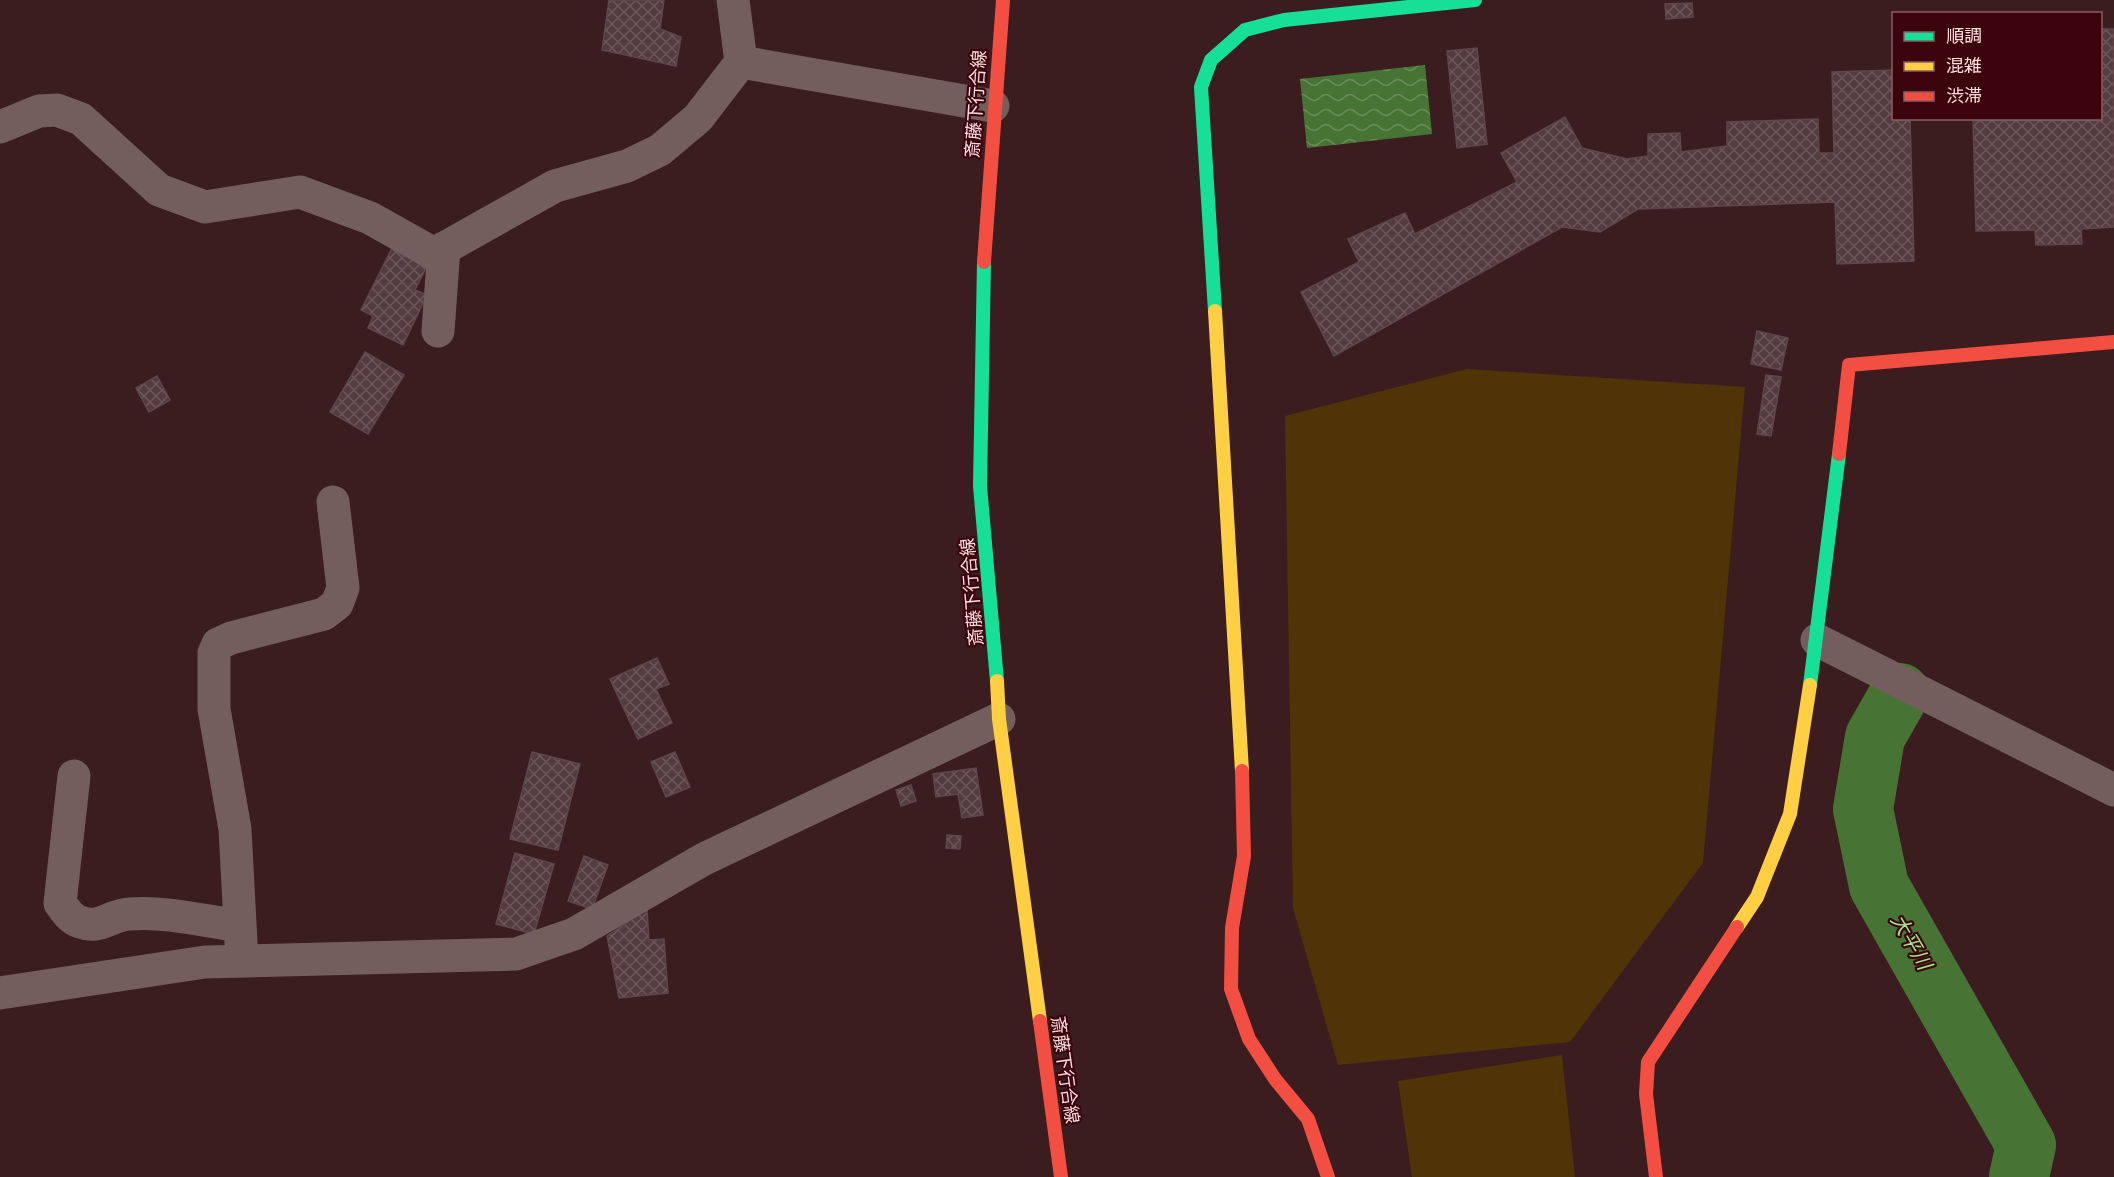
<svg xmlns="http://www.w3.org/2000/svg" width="2114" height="1177" font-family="Jost,'Noto Sans JP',sans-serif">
	<defs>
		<pattern id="water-waves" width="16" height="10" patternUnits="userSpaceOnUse" patternTransform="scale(1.5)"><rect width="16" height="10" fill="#477335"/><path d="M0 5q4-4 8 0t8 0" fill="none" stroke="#6c8d5b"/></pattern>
		<pattern id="building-cross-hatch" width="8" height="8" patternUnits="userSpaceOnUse" patternTransform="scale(1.5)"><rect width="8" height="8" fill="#533b40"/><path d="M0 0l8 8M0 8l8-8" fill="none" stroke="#6d575b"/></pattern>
	</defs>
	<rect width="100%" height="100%" fill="#3b1d20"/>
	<!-- park -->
	<path fill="#4f3408" d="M1467,369L1745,387L1703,863L1570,1042L1338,1065L1293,908L1285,416Z
		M1562,1055L1575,1177H1412L1398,1081Z"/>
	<!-- water -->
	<path fill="url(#water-waves)" d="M1425,65L1432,134L1307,148L1300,79Z"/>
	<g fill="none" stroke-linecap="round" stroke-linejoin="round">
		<!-- river -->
		<path stroke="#477335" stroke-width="60" d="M1900,693L1875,737L1863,809L1879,886L2026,1145L2019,1177"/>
	</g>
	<!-- building -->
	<path fill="url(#building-cross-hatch)" stroke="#5f464a" stroke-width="1.5" d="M609,0H664L660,29L681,37L676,66L602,50Z
		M1692,3L1693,17L1666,19L1665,4Z
		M2100,29H2114V227L2081,229L2082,244L2036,245L2035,230L1976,231L1973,118H2100Z
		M1477,48L1487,144L1457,148L1447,51Z
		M1894,70V118H1910L1914,261L1837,264L1835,202L1638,209L1600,232L1562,227L1334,356L1301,292L1359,262L1348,239L1405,213L1415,234L1517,182L1501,153L1565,117L1582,148L1627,159L1648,156V134L1680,133L1681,152L1727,146V122L1818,119L1819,153H1834L1832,72Z
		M392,248L427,266L415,290L427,295L403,345L368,328L373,316L361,310Z
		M1757,331L1788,338L1781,370L1751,364Z
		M365,352L404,375L368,434L330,412Z
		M1766,375L1781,377L1771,436L1757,434Z
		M157,376L170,400L149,412L136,388Z
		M657,658L669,684L656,689L672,723L638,739L610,679Z
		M532,752L580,764L558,850L510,839Z
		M675,752L690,787L666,797L651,762Z
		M976,768L983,815L962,818L958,794L936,797L933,774Z
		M911,785L916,801L901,806L896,790Z
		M947,835L961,836L960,849L946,848Z
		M515,853L554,864L534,934L496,924Z
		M584,856L608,865L592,909L568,901Z
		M647,909L649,940L664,939L668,993L619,998L607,936Z"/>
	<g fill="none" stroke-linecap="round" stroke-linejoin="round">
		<!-- street -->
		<path stroke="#745d5d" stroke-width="33" d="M733,0L741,62
			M0,127L39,111L57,110L81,119L159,190L205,207L300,192L370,218L434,254L555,186L627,166L660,150L698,118L741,62L993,106
			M438,331L444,248
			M1817,640L2114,790
			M74,776L60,903C66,911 70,919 80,922C100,930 110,915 129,914C166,911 204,921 240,926
			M242,961L235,829L214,709V653L218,644L231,638L324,614L337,604L343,588L333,502
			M0,993L205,962L516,954L574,934L704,859L999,719"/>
		<!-- fast -->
		<path stroke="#16e098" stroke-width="14" d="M984,262L980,486L997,681
			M1215,311L1201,87L1211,60L1245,30L1284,20L1475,0
			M1810,685L1839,454"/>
		<!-- slow -->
		<path stroke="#ffcf43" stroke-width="14" d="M1215,311L1242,771
			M997,681L999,719L1040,1021
			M1737,927L1757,897L1790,814L1810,685"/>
		<!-- jam -->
		<path stroke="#f24e42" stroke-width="14" d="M984,262L1003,0
			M1839,454L1849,365L2114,342
			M1242,771L1244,856L1232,928L1231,989L1249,1039L1275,1079L1308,1119L1328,1177
			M1040,1021L1061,1177
			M1656,1177L1646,1094L1648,1062L1737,927"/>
	</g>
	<g text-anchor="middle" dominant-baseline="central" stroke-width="4.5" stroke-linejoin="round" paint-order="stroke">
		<!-- street labels -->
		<g font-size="18" fill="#fedfdf" stroke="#3c040d">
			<text transform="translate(976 104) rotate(-86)">斎藤下行合線</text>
			<text transform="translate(972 592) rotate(-95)">斎藤下行合線</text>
			<text transform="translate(1065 1070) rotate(82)">斎藤下行合線</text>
		</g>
		<!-- water labels -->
		<g font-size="20" font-style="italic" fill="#a0e689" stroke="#3c040d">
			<text transform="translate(1911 942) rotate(60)">大平川</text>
		</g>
	</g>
	<!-- legend -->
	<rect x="1892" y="12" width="210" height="108" fill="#3c040d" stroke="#8a5c61" stroke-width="1.5"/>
	<rect x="1904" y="32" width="30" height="9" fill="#16e098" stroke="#8a5c61" stroke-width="1.5"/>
	<text x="1946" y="42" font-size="18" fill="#fedfdf">順調</text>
	<rect x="1904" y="62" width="30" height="9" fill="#ffcf43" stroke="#8a5c61" stroke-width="1.5"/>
	<text x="1946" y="72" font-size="18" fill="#fedfdf">混雑</text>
	<rect x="1904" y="92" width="30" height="9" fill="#f24e42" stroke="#8a5c61" stroke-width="1.5"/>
	<text x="1946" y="102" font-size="18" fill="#fedfdf">渋滞</text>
</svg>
